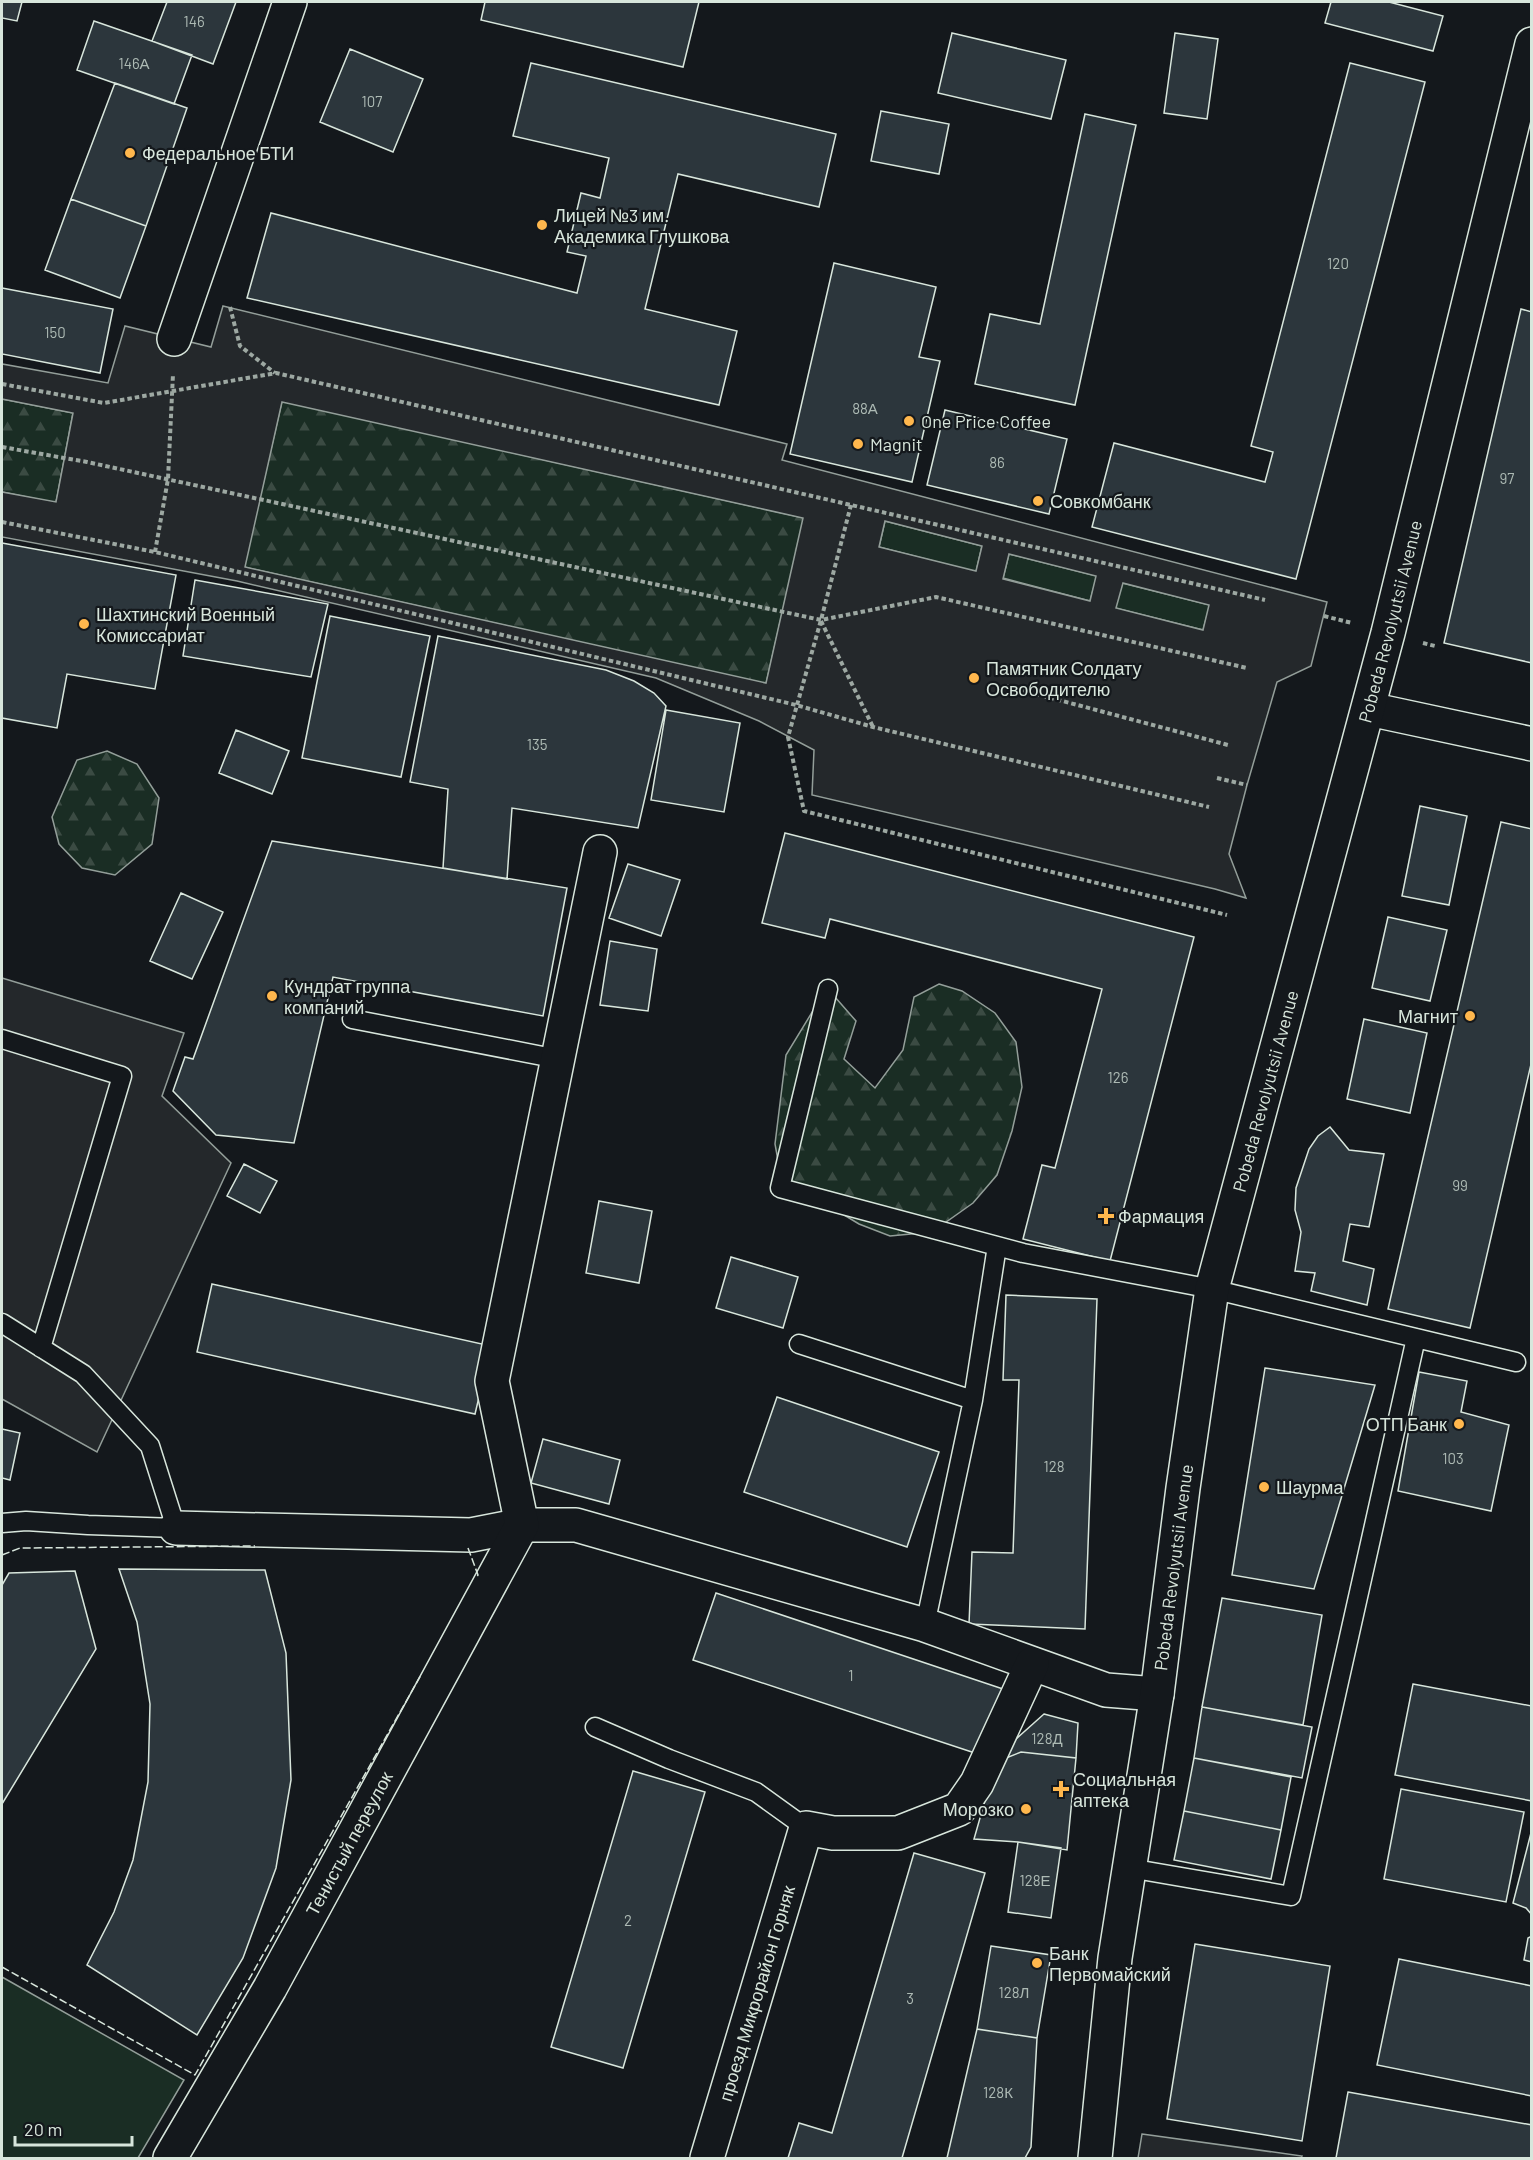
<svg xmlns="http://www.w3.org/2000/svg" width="1533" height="2160" font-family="Barlow,sans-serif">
	<defs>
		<pattern id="forest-firs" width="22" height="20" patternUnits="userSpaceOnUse" patternTransform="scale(1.5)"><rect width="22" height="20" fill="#1a2d24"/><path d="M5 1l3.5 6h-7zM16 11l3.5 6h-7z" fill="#3b4b43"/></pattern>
	</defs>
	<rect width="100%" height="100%" fill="#14181c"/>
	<!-- grass -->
	<path fill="#1a2d24" stroke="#939e99" stroke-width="1.5" d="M885,521L982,546L976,572L879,547Z
		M1009,554L1097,576L1090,601L1003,578Z
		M1122,583L1210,605L1203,630L1115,608Z
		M2,1977L184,2080L138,2158H2Z"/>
	<!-- forest -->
	<path fill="url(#forest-firs)" stroke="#939e99" stroke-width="1.5" d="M2,399L73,413L56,503L2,492Z
		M282,401L804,518L766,684L244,567Z
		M107,751L137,764L159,798L152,844L115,875L82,868L59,844L52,817L77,760Z
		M939,984L962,991L995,1013L1016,1042L1022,1087L1012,1131L997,1175L973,1203L932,1232L890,1236L859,1224L781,1177L775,1144L786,1055L825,991L828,989L856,1021L844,1059L875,1088L903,1050L914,997Z"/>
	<!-- parking -->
	<path fill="#24282b" stroke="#939e99" stroke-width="1.5" fill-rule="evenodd" d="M223,306L787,444L782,460L1327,602L1311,666L1277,682L1247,785L1229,854L1246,898L1215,889L812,795L814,750L759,721L656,678L237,581L2,537V492L56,502L73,413L2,399V364L108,383L125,326L211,347ZM282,402L803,518L766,683L245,567ZM885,521L982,546L976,571L879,547ZM1009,554L1096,576L1090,601L1003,579ZM1123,583L1209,605L1203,630L1116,608Z
		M2,978L184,1033L162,1096L231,1163L97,1452L2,1399Z
		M1142,2134L1302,2156L1301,2158H1138Z"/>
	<!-- building -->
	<path fill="#2c363c" stroke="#d8e6dc" stroke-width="1.5" d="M2,2H22L17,21L2,18Z
		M167,2H236L213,64L152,41Z
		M485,2H699L683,67L481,20Z
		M1331,2H1389L1443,16L1433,51L1325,23Z
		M94,21L192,55L174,104L77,70Z
		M952,33L1066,60L1051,119L938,93Z
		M1175,33L1218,39L1207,119L1164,113Z
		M350,49L423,79L393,152L320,122Z
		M531,63L836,134L819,207L678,174L645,309L737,331L719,405L247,298L271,213L577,293L586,256L567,252L581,193L600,198L609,158L513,136Z
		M1350,63L1425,82L1296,579L1092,527L1114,443L1265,482L1273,452L1251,446Z
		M115,83L187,108L146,226L71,199Z
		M881,111L949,124L939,174L871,161Z
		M1085,114L1136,125L1075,405L975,384L990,314L1040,324Z
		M71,199L146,226L120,298L45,270Z
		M834,263L936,287L919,357L940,361L912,482L790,454Z
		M2,288L113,309L100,373L2,354Z
		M1521,309L1532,312V663L1444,643Z
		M945,410L1067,439L1049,514L927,485Z
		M2,543L176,575L155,689L67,674L57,728L2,718Z
		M195,580L328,604L311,677L183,656Z
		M330,616L430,636L401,777L302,758Z
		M438,636L606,670L634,681L654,693L666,706L638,828L512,808L507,879L443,868L448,789L410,782Z
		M666,710L740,723L724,812L651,800Z
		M236,730L289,751L272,794L219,773Z
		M1420,806L1467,816L1449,905L1402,896Z
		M1501,822L1532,829V1060L1470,1328L1388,1309Z
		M785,833L1194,937L1110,1261L1023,1239L1042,1165L1055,1168L1102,989L830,919L825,938L762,923Z
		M272,841L567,888L543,1016L333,977L294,1143L216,1135L173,1091L185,1057L193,1059Z
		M628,864L680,880L661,936L609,918Z
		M181,893L223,912L192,979L150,961Z
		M1388,917L1447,930L1430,1001L1372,988Z
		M610,941L657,949L648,1011L600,1005Z
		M1364,1019L1427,1033L1410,1113L1347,1099Z
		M1330,1127L1349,1150L1384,1154L1369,1227L1350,1224L1343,1261L1374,1269L1367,1305L1311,1291L1315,1273L1295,1271L1301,1232L1295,1210L1296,1188L1309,1149L1318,1136Z
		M244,1164L277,1181L260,1213L227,1196Z
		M599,1201L652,1211L639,1283L586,1273Z
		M731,1257L798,1277L783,1328L716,1308Z
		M212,1284L491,1346L475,1414L197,1352Z
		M1006,1295L1097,1299L1085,1629L969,1624L972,1552L1013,1553L1019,1380H1003Z
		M1265,1368L1375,1385L1314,1589L1232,1575Z
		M1419,1372L1467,1381L1461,1412L1509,1425L1491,1511L1398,1491Z
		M777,1397L939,1452L907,1547L744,1492Z
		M2,1429L20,1433L10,1480L2,1478Z
		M543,1439L620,1460L609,1504L531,1483Z
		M119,1569L265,1570L286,1653L291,1780L276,1868L243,1958L197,2035L87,1965L114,1912L133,1860L148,1782L150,1704L137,1622Z
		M75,1571L96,1649L2,1804V1585L9,1573Z
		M716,1593L1009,1691L987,1757L693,1660Z
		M1222,1598L1322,1615L1303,1725L1202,1707Z
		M1413,1684L1532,1706V1801L1395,1775Z
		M1202,1707L1312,1727L1302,1778L1194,1758Z
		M1044,1714L1078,1723L1076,1758L1021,1752L996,1762L998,1755Z
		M1021,1752L1076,1758L1067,1850L1018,1842L974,1839L996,1762Z
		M1194,1758L1291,1777L1281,1830L1184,1811Z
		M633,1771L705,1792L623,2068L551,2047Z
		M1401,1789L1524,1812L1506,1902L1384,1879Z
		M1184,1811L1281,1830L1271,1879L1174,1860Z
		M1532,1829V1915L1526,1908L1513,1903Z
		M1018,1842L1061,1848L1051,1918L1008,1912Z
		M914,1853L985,1873L902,2158H788L799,2123L832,2133Z
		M1532,1936V1962L1524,1960L1528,1938Z
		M1195,1944L1330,1966L1302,2141L1167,2119Z
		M991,1946L1051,1955L1037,2038L977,2029Z
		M1399,1959L1532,1986V2096L1377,2065Z
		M977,2029L1037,2038L1031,2147L1025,2158H947Z
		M1348,2092L1532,2125V2158H1336Z"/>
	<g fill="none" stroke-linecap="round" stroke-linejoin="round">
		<!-- service casing -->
		<g stroke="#d8e6dc" stroke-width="21">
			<path id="service" d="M828,989L780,1188L1023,1253L1212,1289L1516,1362
				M352,1019L558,1059
				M2,1039L122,1076L41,1348
				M2,1323L83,1374L150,1446L176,1528L88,1525L26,1521L2,1523
				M799,1344L973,1400
				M925,1625L973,1400L997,1246
				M595,1727L669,1759L756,1792L806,1828
				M1129,1868L1291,1896L1416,1338"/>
		</g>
		<!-- minor casing -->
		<g stroke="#d8e6dc" stroke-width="36">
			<g id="minor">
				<path d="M174,339L290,2"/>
				<path d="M176,1528L471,1535L522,1525H576L925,1625L1106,1690L1157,1694"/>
				<path id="s1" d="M170,2158L270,1988L522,1525L492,1381L600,852"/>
				<path id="s2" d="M707,2158L806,1828L833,1833H898L959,1809L977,1783L1032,1664"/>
			</g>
		</g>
		<!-- secondary casing -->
		<g stroke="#d8e6dc" stroke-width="36">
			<path id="secondary" d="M1369,709L1532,744"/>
		</g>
		<!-- primary casing -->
		<g stroke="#d8e6dc" stroke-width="36">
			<g id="primary">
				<path id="s3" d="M1095,2158L1115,1958L1157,1694L1183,1488L1212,1289L1388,633L1532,44"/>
			</g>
		</g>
		<!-- path -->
		<path stroke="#9da8a2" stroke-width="4" stroke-dasharray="4.5 3" stroke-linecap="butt" d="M230,307L240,346L275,373
			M2,384L104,403L276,373L1265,600
			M2,447L87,462L821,620L936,597L1247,668
			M851,505L821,620L788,737L804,811L1227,915
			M2,522L155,552L796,705L873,727L1209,807
			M155,552L168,479L173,374
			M1324,616L1352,623
			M821,621L873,727
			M1423,643L1435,646
			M1006,686L1228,745
			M1217,778L1247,785"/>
		<!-- service -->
		<use href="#service" stroke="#14181c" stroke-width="18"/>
		<!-- minor -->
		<use href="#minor" stroke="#14181c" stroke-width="33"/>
		<!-- secondary -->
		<use href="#secondary" stroke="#14181c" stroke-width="33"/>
		<!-- primary -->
		<use href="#primary" stroke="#14181c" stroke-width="33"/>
		<!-- fence -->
		<path stroke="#d8e6dc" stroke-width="1.5" stroke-dasharray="8 3" stroke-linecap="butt" d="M468,1548L478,1575L476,1578
			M2,1555L20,1548L255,1546
			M2,1967L195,2075L421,1675"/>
	</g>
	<!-- markers -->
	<g fill="#ffb74d" stroke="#14181c" stroke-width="2">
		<circle cx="130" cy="153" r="6"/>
		<circle cx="542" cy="225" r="6"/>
		<circle cx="909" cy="421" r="6"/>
		<circle cx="858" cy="444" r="6"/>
		<circle cx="1038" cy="501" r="6"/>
		<circle cx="84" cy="624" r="6"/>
		<circle cx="974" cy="678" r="6"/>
		<circle cx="272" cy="996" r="6"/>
		<circle cx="1470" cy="1016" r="6"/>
		<path d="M1103 1207h6v6h6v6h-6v6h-6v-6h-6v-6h6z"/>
		<circle cx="1459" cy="1424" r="6"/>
		<circle cx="1264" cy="1487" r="6"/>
		<path d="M1058 1780h6v6h6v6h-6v6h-6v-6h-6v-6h6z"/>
		<circle cx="1026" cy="1809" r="6"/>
		<circle cx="1037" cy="1963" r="6"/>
	</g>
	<g text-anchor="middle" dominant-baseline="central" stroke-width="4.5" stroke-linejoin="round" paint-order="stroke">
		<!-- number labels -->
		<g font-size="15" fill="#adbab4">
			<text x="194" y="21">146</text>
			<text x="134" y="63">146А</text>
			<text x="372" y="101">107</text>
			<text x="1338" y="263">120</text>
			<text x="55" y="332">150</text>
			<text x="865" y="408">88А</text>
			<text x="997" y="462">86</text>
			<text x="1507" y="478">97</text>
			<text x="537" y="744">135</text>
			<text x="1118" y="1077">126</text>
			<text x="1460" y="1185">99</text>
			<text x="1453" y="1458">103</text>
			<text x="1054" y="1466">128</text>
			<text x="851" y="1675">1</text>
			<text x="1047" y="1738">128Д</text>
			<text x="1035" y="1880">128Е</text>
			<text x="628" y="1920">2</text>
			<text x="1014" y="1992">128Л</text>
			<text x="910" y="1998">3</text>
			<text x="998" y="2092">128К</text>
		</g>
		<!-- poi labels -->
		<g font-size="18" fill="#d8e6dc" stroke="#14181c" text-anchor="start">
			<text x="142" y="153">Федеральное БТИ</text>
			<text x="554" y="215">Лицей №3 им.<tspan x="554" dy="21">Академика Глушкова</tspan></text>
			<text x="921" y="421">One Price Coffee</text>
			<text x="870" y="444">Magnit</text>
			<text x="1050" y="501">Совкомбанк</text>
			<text x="96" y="614">Шахтинский Военный<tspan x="96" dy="21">Комиссариат</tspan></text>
			<text x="986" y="668">Памятник Солдату<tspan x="986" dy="21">Освободителю</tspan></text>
			<text x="284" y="986">Кундрат группа<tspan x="284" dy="21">компаний</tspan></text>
			<text x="1458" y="1016" text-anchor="end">Магнит</text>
			<text x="1118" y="1216">Фармация</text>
			<text x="1447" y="1424" text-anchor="end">ОТП Банк</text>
			<text x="1276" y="1487">Шаурма</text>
			<text x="1073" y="1779">Социальная<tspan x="1073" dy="21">аптека</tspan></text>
			<text x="1014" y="1809" text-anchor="end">Морозко</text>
			<text x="1049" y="1953">Банк<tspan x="1049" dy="21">Первомайский</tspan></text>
		</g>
		<!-- street labels -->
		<g font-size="18" fill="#d8e6dc" stroke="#14181c">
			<text stroke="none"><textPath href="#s3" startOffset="1568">Pobeda Revolyutsii Avenue</textPath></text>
			<text stroke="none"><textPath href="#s3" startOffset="1082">Pobeda Revolyutsii Avenue</textPath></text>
			<text stroke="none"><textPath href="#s3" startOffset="596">Pobeda Revolyutsii Avenue</textPath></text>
			<text stroke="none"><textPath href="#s1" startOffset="362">Тенистый переулок</textPath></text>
			<text stroke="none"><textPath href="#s2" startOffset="172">проезд Микрорайон Горняк</textPath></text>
		</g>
	</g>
	<!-- border -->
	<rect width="1533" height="2160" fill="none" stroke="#d8e6dc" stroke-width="6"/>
	<!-- scale -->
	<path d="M15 2136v9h117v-9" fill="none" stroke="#d8e6dc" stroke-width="3"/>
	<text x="24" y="2136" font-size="18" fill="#d8e6dc" stroke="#14181c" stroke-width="4.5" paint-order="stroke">20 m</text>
</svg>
